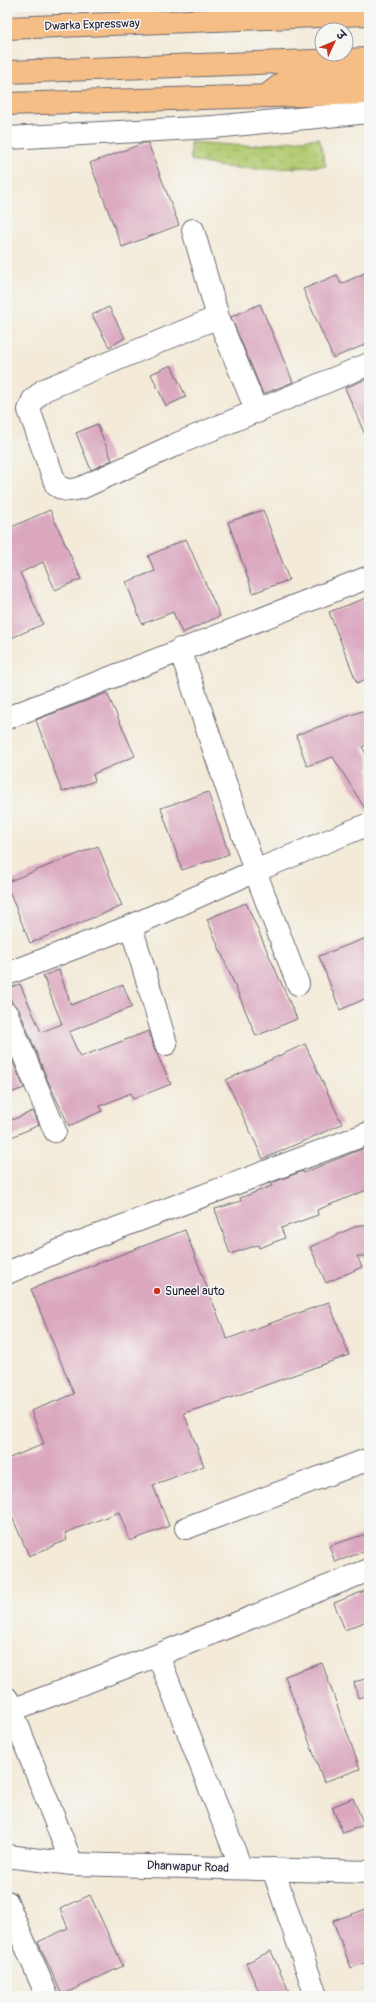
<svg xmlns="http://www.w3.org/2000/svg" width="376" height="2003" font-family="Pangolin,'Playpen Sans Deva',sans-serif">
	<defs>
		<pattern id="wetland-marsh" width="20" height="14" patternUnits="userSpaceOnUse"><rect width="20" height="14" fill="#b1ca6f"/><path d="M1 5h8M5 5V1M11 12h8M15 12V8" fill="none" stroke="#98ad61"/></pattern>
	</defs>
	<rect width="100%" height="100%" fill="#f6f6f2"/>
	<filter id="ink" filterUnits="userSpaceOnUse"><feTurbulence type="fractalNoise" baseFrequency=".025" numOctaves="2"/><feDisplacementMap in="SourceGraphic" scale="8" xChannelSelector="R" yChannelSelector="G"/><feConvolveMatrix kernelMatrix="1 2 1 2 8 2 1 2 1" color-interpolation-filters="sRGB"/></filter>
	<filter id="wash" filterUnits="userSpaceOnUse"><feTurbulence type="fractalNoise" baseFrequency=".012" numOctaves="4" result="noise"/><feDisplacementMap in="SourceGraphic" scale="16" xChannelSelector="R" yChannelSelector="G"/><feGaussianBlur stdDeviation="0.9" result="paint"/><feColorMatrix in="noise" values="0 0 0 0 0 0 0 0 0 0 0 0 0 0 0 0 0 1.4 0 .05"/><feComposite in="paint" operator="in"/></filter>
	<g filter="url(#wash)">
		<rect width="100%" height="100%" fill="#f3ead8"/>
		<!-- wetland -->
		<path fill="url(#wetland-marsh)" stroke="#6a7655" d="M319,138L326,166C278,169 238,173 191,160L190,142L247,146Z"/>
		<g id="blocks">
			<!-- building -->
			<path fill="#daa7bf" d="M144,143H148L179,225L122,247L90,163Z
				M369,271V343L333,358L303,289L337,275L341,284Z
				M260,304L293,382L263,394L231,317Z
				M109,307L125,338L109,347L92,315Z
				M171,365L186,397L166,406L151,374Z
				M369,378V444L345,388Z
				M97,424L112,460L91,470L76,433Z
				M50,510L81,579L55,590L43,562L20,573L43,624L7,640V529Z
				M263,510L289,580L253,593L228,522Z
				M186,539L220,616L182,633L173,612L142,624L126,582L155,571L148,556Z
				M369,597V678L357,683L329,612Z
				M107,693L135,756L93,774L95,781L62,792L36,720Z
				M365,710L369,722V744L362,747L369,759V812H367L333,757L307,766L296,735Z
				M208,792L229,854L182,870L161,808Z
				M98,846L122,906L30,943L7,886V882Z
				M246,903L297,1019L256,1036L207,919Z
				M369,937V997L340,1010L319,956Z
				M59,970L71,1005L123,985L132,1007L69,1032L80,1057L149,1031L154,1048L171,1084L133,1099L131,1093L100,1106L102,1111L69,1126L47,1079L19,1009L12,1003L7,989L20,984L41,1032L62,1024L43,976Z
				M305,1044L342,1124L263,1159L226,1080Z
				M7,1048L24,1088L7,1094Z
				M33,1111L39,1125L7,1139V1122Z
				M369,1146V1189L317,1210L318,1215L281,1228L285,1238L259,1248L258,1245L230,1254L215,1209L241,1201L240,1198L272,1186L271,1183L303,1171V1173Z
				M359,1225H369V1256H357L362,1267L326,1283L310,1247Z
				M185,1230L227,1339L329,1302L349,1355L219,1402L184,1413L204,1466L153,1485L169,1526L130,1541L119,1512L65,1533L67,1540L29,1556L7,1505V1459L44,1444L31,1411L74,1394L31,1289Z
				M369,1533V1550L335,1562L329,1546Z
				M369,1589V1620L345,1630L334,1603Z
				M322,1663L360,1769L324,1782L285,1676Z
				M369,1678V1695L358,1698L354,1682Z
				M353,1798L364,1825L343,1833L332,1807Z
				M90,1895L123,1966L62,1995L38,1942L68,1928L60,1909Z
				M369,1908V1961L351,1968L333,1921Z
				M271,1951L291,1996H261L246,1963Z"/>
		</g>
	</g>
	<g filter="url(#ink)">
		<use href="#blocks" fill-opacity="0" stroke="#6b6872" stroke-width="1"/>
		<g fill="none" stroke-linecap="round" stroke-linejoin="round">
			<!-- minor casing -->
			<g stroke="#6b6872" stroke-width="24">
				<path id="minor" d="M7,138L213,127L369,112
					M193,230L218,317L257,412
					M218,317L44,390L33,400L29,410L56,485C65,491 70,491 81,488L177,444L369,364
					M180,649L255,871L298,984
					M7,718L369,577
					M131,926L166,1044
					M7,974L131,926L255,871L369,824
					M7,1014L55,1131
					M7,1273L70,1246L369,1133
					M186,1528L369,1459
					M158,1655L241,1868
					M7,1698L72,1864
					M12,1710L158,1655L369,1570
					M7,1856L72,1864L369,1872
					M273,1869L316,1996
					M7,1902L47,1996"/>
			</g>
			<!-- major casing -->
			<g stroke="#6b6872" stroke-width="24">
				<path id="major" d="M7,104L369,93"/>
			</g>
			<!-- highway casing -->
			<g stroke="#6b6872" stroke-width="24">
				<path id="highway" d="M7,28L369,14
					M7,72L369,59
					M266,96L291,77L369,76"/>
			</g>
			<!-- minor -->
			<use href="#minor" stroke="#fff" stroke-width="22"/>
			<!-- major -->
			<use href="#major" stroke="#f6be87" stroke-width="22"/>
			<!-- highway -->
			<use href="#highway" stroke="#f6be87" stroke-width="22"/>
		</g>
	</g>
	<!-- markers -->
	<circle fill="#c8321e" stroke="#f6f6f2" stroke-width="1.5" cx="157" cy="1291" r="4"/>
	<g text-anchor="middle" dominant-baseline="central" stroke-width="3" stroke-linejoin="round" paint-order="stroke">
		<!-- street labels -->
		<g font-size="12" fill="#22223b" stroke="#f6f6f2">
			<text transform="translate(92 25) rotate(-2)">Dwarka Expressway</text>
			<text transform="translate(188 1867) rotate(2)">Dhanwapur Road</text>
		</g>
		<!-- poi labels -->
		<g font-size="12" fill="#22223b" stroke="#f6f6f2" text-anchor="start">
			<text x="165" y="1291">Suneel auto</text>
		</g>
	</g>
	<!-- margin -->
	<rect width="376" height="2003" fill="none" stroke="#f6f6f2" stroke-width="24"/>
	<!-- north arrow -->
	<g transform="translate(334 42) rotate(46)"><circle r="19" fill="#f6f6f2" stroke="#a1a1a9"/>
	<path d="M0-3L7 15L0 10L-7 15Z" fill="#c8321e"/>
	<text y="-6" font-size="11" font-weight="bold" text-anchor="middle" fill="#22223b">उ</text>
	</g>
</svg>
